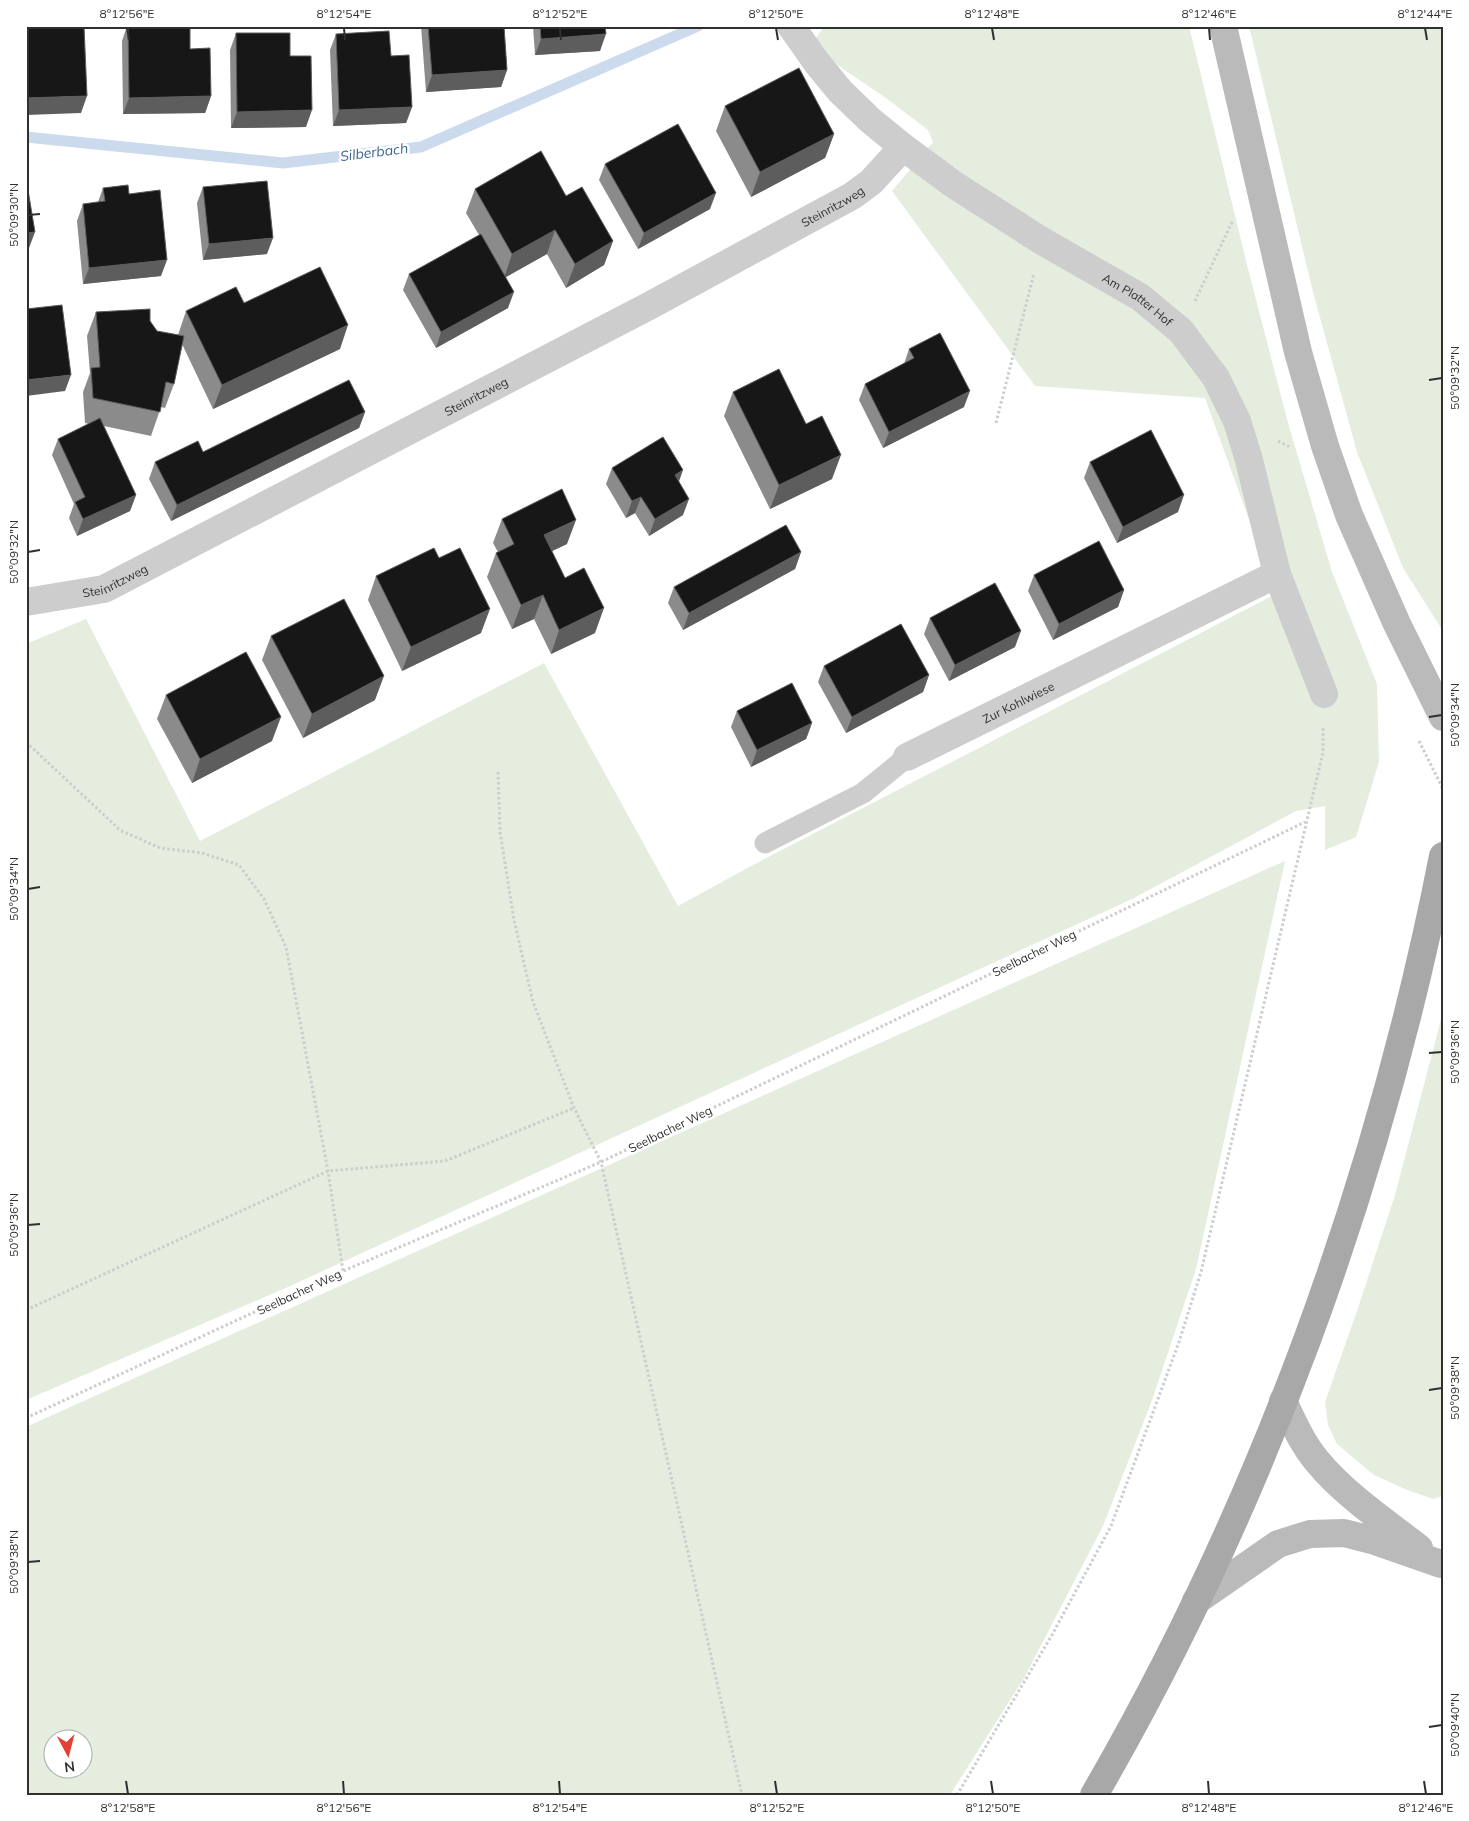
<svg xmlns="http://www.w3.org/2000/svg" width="1469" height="1821" font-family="Mulish,sans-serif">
	<rect width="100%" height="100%" fill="#fff"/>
	<!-- green -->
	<path fill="#e4edde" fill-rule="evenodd" d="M824,26H1189L1247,265L1288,423L1332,572L1377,684L1379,762L1356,837L1325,850V806L1296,811L1132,899L288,1287L26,1400V644L86,619L200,841L544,663L678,906L753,865L1276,594L1205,398L1035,386L892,191L933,142L928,130L886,98L830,60L816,38Z
		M1249,26H1443V622L1441,628L1403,568L1357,452L1313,292Z
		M1285,861L1196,1269L1151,1403L1103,1526L1024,1678L950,1795H26V1427ZM82,1738V1768H52V1738Z
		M1443,1012V1496L1433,1499L1405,1489L1374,1475L1337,1444L1328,1425L1325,1402L1357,1311L1395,1195Z"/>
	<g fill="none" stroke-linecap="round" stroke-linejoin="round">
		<!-- stream -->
		<path stroke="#cbdbed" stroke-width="11" d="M26,137L283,163L421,147L698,26"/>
		<!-- path -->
		<path stroke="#cdcdcd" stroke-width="3" stroke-dasharray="2.5 2.5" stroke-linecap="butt" d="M1195,301L1233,220
			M996,423L1034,273
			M1278,441L1290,447
			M1419,741L1443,789
			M26,742L120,830L160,848L202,853L239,865L264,899L286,947L328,1171L343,1271
			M498,772L500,832L514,920L533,1002L574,1108L601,1162L742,1795
			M26,1310L328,1171L445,1161L574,1108
			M26,1418L343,1271L601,1162L1305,822
			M957,1795L1052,1635L1111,1526L1179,1342L1201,1272L1323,752V726"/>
		<!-- lane -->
		<path stroke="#cdcdcd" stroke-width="21" d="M765,843L863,793L907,757"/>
		<!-- street -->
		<g stroke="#cdcdcd" stroke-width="28">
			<path id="s1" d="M791,26L817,63L840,91L870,120L903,147L953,184L1042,241L1140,297L1181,331L1216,378L1237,421L1249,460L1277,574L1324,694"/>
			<path id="s2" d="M26,602L104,589L649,306L852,196L871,182L903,147"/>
			<path id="s3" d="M907,757L1277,574"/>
		</g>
		<!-- secondary -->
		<path stroke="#bababa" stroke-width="28" d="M1223,26L1298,352L1325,446L1349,515L1397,624L1443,717
			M1283,1401C1293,1422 1302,1443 1317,1461C1344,1494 1385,1522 1419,1548
			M1196,1601L1278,1544L1310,1534L1344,1533L1375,1541L1441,1564"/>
		<!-- primary -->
		<path stroke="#a8a8a8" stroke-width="28" d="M1094,1795C1261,1507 1379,1182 1443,856"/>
	</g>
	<!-- wall -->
	<path fill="#8b8b8b" d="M127,26H190V49L211,96L205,113L123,114L122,41Z
		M421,26H504L507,70L501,87L426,92Z
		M533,26H605L600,51L535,55Z
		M236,33L290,56L306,127L231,128L230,50Z
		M336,34L391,56L412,107L406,123L333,126L330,50Z
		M725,106L834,134L825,158L751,197L716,131Z
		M605,164L710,209L638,249L599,180Z
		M203,187L267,254L203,260L197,203Z
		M103,188L129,194L161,276L83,284L77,221L83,204L98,202Z
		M475,189L566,196L613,241L604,265L566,288L547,254L506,277L508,308L436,348L403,290L409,274L479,235L466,213Z
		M244,303L340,349L213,409L182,344L174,384L165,408L161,407L151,436L104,426L136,495L130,511L77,536L69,518L74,504L52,455L58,439L89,424L85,423L83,392L90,373L87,336L96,312L150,321L157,331L178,335L186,311Z
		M909,349L964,407L883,448L859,400L865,384L904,364Z
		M733,392L832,479L770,509L724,416Z
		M365,412L359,428L171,521L149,479L155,462L203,452Z
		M1090,462L1178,512L1117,543L1084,478Z
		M612,468L679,481L683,515L649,536L635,513L626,518L606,484Z
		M502,519L567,544L552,551L565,578L595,633L551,654L534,619L512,629L487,577L496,553L498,552L493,543Z
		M801,552L795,569L683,630L668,603L674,587Z
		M439,558L481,633L402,671L368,600L376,576Z
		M1034,575L1124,590L1118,607L1053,640L1028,591Z
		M930,618L1015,647L949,681L924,634Z
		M271,636L375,700L303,738L262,660Z
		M824,666L929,675L923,692L846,733L818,682Z
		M166,695L272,741L192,783L157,719Z
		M737,711L812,723L806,739L751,767L731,727Z"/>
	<!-- shaded-wall -->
	<path fill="#5d5d5d" d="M606,34L600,51L535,55L541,39Z
		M507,70L501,87L426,92L432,75Z
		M87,96L81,113L26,115V98Z
		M211,96L205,113L123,114L129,98Z
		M412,107L406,123L333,126L339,110Z
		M312,110L306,127L231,128L237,112Z
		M834,134L825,158L751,197L760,172Z
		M716,193L710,209L638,249L644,233Z
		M555,230L547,254L504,278L512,254Z
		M35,232L29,248L26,249V233Z
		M273,238L267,254L203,260L209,244Z
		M613,241L604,265L566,288L575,264Z
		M167,260L161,276L83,284L89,268Z
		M514,292L508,308L436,348L441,332Z
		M348,325L340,349L213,409L222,385Z
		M71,375L65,391L26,396V380Z
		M970,391L964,407L883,448L889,432Z
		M365,412L359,428L171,521L177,505Z
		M841,455L832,479L770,509L779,485Z
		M683,470L677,487L675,475Z
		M136,495L130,511L77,536L83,519Z
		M1184,495L1178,512L1117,543L1123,527Z
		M641,497L635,513L626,518L632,501Z
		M689,499L683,515L649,536L655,519Z
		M576,520L567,544L535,559L544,535Z
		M801,552L795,569L683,630L689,613Z
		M1124,590L1118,607L1053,640L1059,624Z
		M543,595L534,619L512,629L521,605Z
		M604,608L595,633L551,654L559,630Z
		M490,609L481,633L402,671L411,647Z
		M1021,631L1015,647L949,681L955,665Z
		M929,675L923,692L846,733L852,717Z
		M384,676L375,700L303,738L312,714Z
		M281,717L272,741L192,783L200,759Z
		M812,723L806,739L751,767L757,750Z"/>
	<!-- building -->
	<path fill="#171717" stroke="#5d5d5d" d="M26,26H84L87,96L26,98Z
		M128,26H190V49L210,48L211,96L129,98Z
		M428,26H504L507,70L432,75Z
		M540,26H605L606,34L541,39Z
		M389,31L391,56L409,55L412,107L339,110L336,34Z
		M236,33H290V56H311L312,110L237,112Z
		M799,68L834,134L760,172L725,106Z
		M678,124L716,193L644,233L605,164Z
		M541,151L566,196L582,187L613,241L575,264L555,230L512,254L475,189Z
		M26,178L35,232L26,233Z
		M267,181L273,238L209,244L203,187Z
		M128,185L129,194L160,190L167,260L89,268L83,204L105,201L103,188Z
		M481,234L514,292L441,332L409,274Z
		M320,267L348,325L222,385L186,311L236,287L244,303Z
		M62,305L71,375L26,380V309Z
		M150,309V321L157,331L184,336L174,384L166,382L160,412L93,398L91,368L100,367L96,312Z
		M940,333L970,391L889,432L865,384L914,358L909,349Z
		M779,369L806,424L822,416L841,455L779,485L733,392Z
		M349,380L365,412L177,505L155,462L198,441L203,452Z
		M100,418L136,495L83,519L75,502L85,497L58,439Z
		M1151,430L1184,495L1123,527L1090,462Z
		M663,437L683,470L675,475L689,499L655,519L641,497L632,501L612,468Z
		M562,489L576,520L544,535L565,578L584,568L604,608L559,630L543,595L521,605L496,553L514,544L502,519Z
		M786,525L801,552L689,613L674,587Z
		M1099,541L1124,590L1059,624L1034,575Z
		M434,548L439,558L460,548L490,609L411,647L376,576Z
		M995,583L1021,631L955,665L930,618Z
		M344,599L384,676L312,714L271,636Z
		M901,624L929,675L852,717L824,666Z
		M246,652L281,717L200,759L166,695Z
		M792,683L812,723L757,750L737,711Z"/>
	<!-- ticks -->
	<path fill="none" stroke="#303030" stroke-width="2" d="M127,28L129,40M344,28L345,40M560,28L561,40M776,28L778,40M992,28L994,40M1209,28L1210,40M1425,28L1427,40M28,215L40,214M1429,380L1442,378M28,552L40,550M1429,717L1442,715M28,889L40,887M1429,1053L1442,1052M28,1225L40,1224M1429,1390L1442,1388M28,1562L40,1561M1429,1727L1442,1725M126,1781L128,1794M343,1781L344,1794M559,1781L560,1794M775,1781L777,1794M991,1781L993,1794M1208,1781L1209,1794M1424,1781L1426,1794"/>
	<g text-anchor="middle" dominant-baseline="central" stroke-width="5" stroke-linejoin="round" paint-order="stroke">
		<!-- street labels -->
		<g font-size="12" fill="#303030" stroke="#fff">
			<text stroke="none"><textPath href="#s2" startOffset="902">Steinritzweg</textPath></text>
			<text stroke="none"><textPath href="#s1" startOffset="446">Am Platter Hof</textPath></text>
			<text stroke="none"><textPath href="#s2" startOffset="498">Steinritzweg</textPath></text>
			<text stroke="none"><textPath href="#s2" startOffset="92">Steinritzweg</textPath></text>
			<text stroke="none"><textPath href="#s3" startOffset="124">Zur Kohlwiese</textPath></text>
			<text transform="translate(1034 953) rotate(-26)">Seelbacher Weg</text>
			<text transform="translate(670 1129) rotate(-26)">Seelbacher Weg</text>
			<text transform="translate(299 1292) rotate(-25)">Seelbacher Weg</text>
		</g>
		<!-- water labels -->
		<g font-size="14" font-style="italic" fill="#3d6693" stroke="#fff">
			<text transform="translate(374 152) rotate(-7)">Silberbach</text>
		</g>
	</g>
	<!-- border -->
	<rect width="1469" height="1821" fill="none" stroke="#ffffff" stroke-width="55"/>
	<!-- north arrow -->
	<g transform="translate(68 1754) rotate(173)"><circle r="24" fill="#ffffff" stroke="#acacac"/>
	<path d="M0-4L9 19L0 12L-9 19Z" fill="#e53f34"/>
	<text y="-8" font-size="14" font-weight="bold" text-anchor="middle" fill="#303030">N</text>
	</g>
	<rect x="28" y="28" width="1414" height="1766" fill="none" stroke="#303030" stroke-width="2"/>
	<g font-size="12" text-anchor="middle" fill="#303030">
		<text x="127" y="18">8°12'56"E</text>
		<text x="344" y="18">8°12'54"E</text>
		<text x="560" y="18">8°12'52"E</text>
		<text x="776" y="18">8°12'50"E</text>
		<text x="992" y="18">8°12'48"E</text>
		<text x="1209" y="18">8°12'46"E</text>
		<text x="1425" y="18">8°12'44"E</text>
		<text transform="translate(14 215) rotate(-90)" y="4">50°09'30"N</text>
		<text transform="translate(1455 378) rotate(-90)" y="4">50°09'32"N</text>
		<text transform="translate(14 552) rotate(-90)" y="4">50°09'32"N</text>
		<text transform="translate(1455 715) rotate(-90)" y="4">50°09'34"N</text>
		<text transform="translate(14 889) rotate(-90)" y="4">50°09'34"N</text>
		<text transform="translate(1455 1052) rotate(-90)" y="4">50°09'36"N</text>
		<text transform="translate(14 1225) rotate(-90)" y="4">50°09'36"N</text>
		<text transform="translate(1455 1388) rotate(-90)" y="4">50°09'38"N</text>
		<text transform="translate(14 1562) rotate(-90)" y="4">50°09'38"N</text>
		<text transform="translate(1455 1725) rotate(-90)" y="4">50°09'40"N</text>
		<text x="128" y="1812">8°12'58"E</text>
		<text x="344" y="1812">8°12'56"E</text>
		<text x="560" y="1812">8°12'54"E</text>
		<text x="777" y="1812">8°12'52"E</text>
		<text x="993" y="1812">8°12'50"E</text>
		<text x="1209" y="1812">8°12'48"E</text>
		<text x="1426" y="1812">8°12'46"E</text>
	</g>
</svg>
